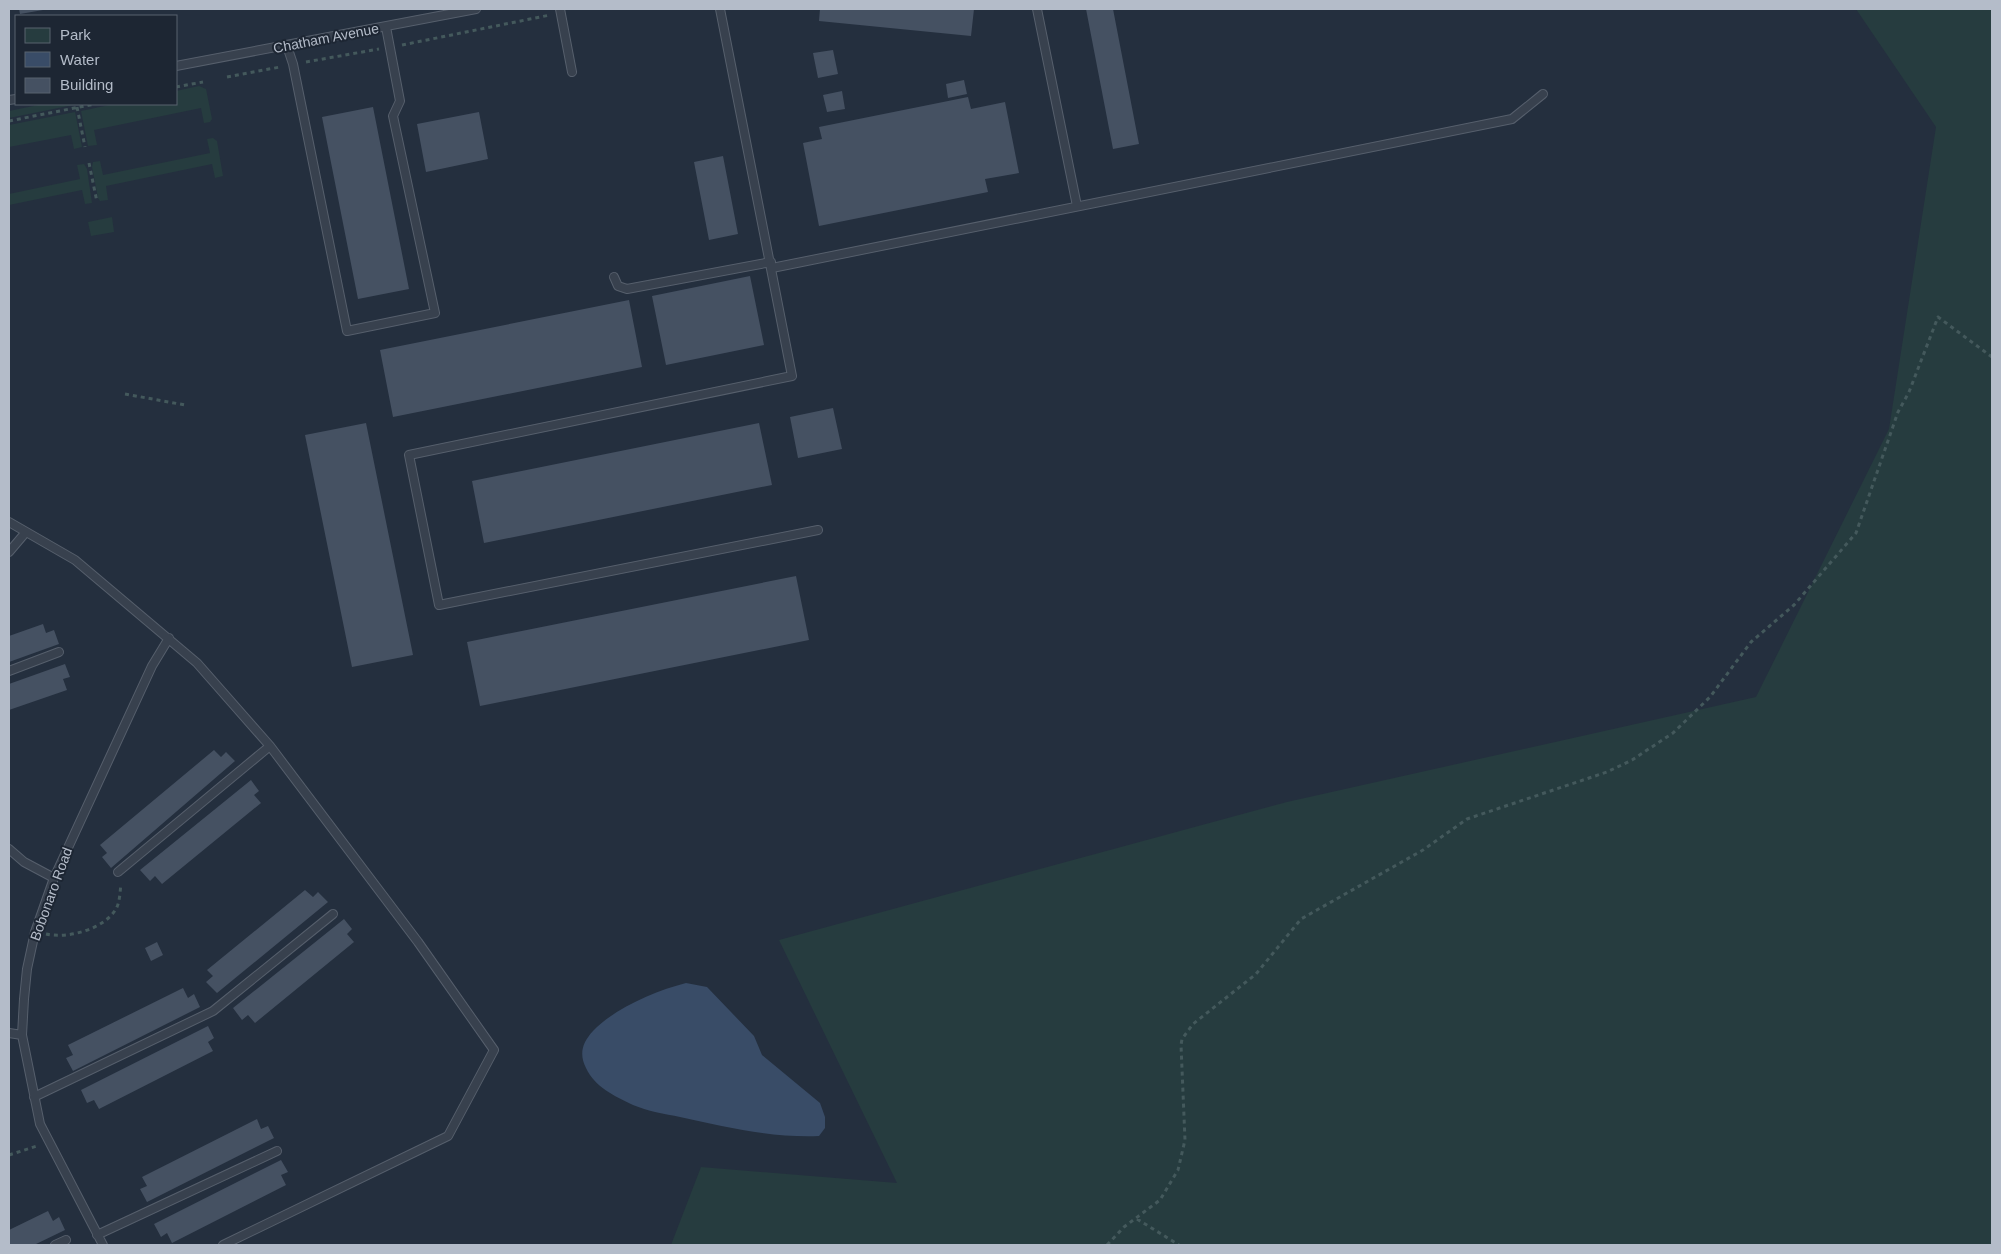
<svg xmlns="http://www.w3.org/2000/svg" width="2001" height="1254" font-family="Helvetica,sans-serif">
	<rect width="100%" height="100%" fill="#242f3e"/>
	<!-- green -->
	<path fill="#263c3f" d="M1856,9H1992V1245H671L701,1167L897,1183L779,940L1287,802L1756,697L1889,429L1936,127Z
		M199,86L206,89L212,119L210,122L204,123L201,108L94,130L97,145L88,146L81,111L114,104H176V91Z
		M43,104H78L9,118V111Z
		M75,112L82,147L74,149L71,135L9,147V125Z
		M213,138L217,141L223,176L215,178L212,164L106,186L108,200L100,201L98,198L92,167L93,162L100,161L103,175L210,153L207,139Z
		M84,164L87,169L92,203L85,204L82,190L9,205V194L80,179L77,165Z
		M112,217L114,232L91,236L88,222Z"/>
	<!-- water -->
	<path fill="#394c67" d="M686,983L707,987L754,1036L762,1055L820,1103L825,1117V1128L819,1136C773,1138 725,1127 680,1117C665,1114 647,1111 633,1105C614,1096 595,1087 586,1068C579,1054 582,1043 593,1031C615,1008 655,991 686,983Z"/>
	<!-- building -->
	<path fill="#455162" d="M19,9H43V10L20,14Z
		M820,9H974L971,36L819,21Z
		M1086,9H1113L1139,144L1113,149Z
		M833,50L838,74L818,78L813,53Z
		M964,80L967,94L948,98L946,84Z
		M842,91L845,109L827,112L823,95Z
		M968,97L971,109L1005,102L1019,173L985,179L988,192L819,226L803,143L822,139L819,127Z
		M373,107L409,289L358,299L322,117Z
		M479,112L488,159L426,172L417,124Z
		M723,156L738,234L709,240L694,162Z
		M750,276L764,345L666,365L652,296Z
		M629,300L642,367L393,417L380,350Z
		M833,408L842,449L798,458L790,417Z
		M366,423L413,655L352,667L305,435Z
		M759,423L772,485L484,543L472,481Z
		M796,576L809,640L480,706L467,642Z
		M43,624L46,633L54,630L59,644L9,662V636Z
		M65,664L70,677L63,679L67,690L9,710V684Z
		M214,750L221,757L226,752L235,761L111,868L102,857L107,853L100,845Z
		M251,780L259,791L254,795L261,803L162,884L155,876L150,881L140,870Z
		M305,890L313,897L318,892L328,902L217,993L206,982L213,976L207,970Z
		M344,919L352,929L347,934L354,942L255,1023L248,1015L242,1020L233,1008Z
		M157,942L163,955L151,961L145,948Z
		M183,988L188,998L194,994L200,1007L73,1071L66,1058L73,1055L68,1045Z
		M208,1026L214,1038L208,1042L213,1051L99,1109L94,1100L87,1103L81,1090Z
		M257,1119L261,1129L268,1126L274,1138L147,1202L140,1189L147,1186L142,1177Z
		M281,1160L288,1172L281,1175L286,1185L172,1243L167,1233L161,1237L154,1224Z
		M48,1211L53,1221L59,1217L65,1230L34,1245H9V1230Z"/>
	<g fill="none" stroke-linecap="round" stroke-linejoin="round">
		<!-- lane casing -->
		<g stroke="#565f6c" stroke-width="10">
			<path id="lane" d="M560,9L572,72
				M720,9L792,376L409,455L439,605L818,530
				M1037,9L1077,206
				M287,46L293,64L347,331L435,313L393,116L400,101L386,27
				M176,66L476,9
				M9,100L16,99
				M772,268L1512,119L1543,94
				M614,277L618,286L627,289L771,262
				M9,522L75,560L197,663L270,746L418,942L494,1050L448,1136L223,1245
				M9,552L26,532
				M9,671L59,652
				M9,849L24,862L54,878
				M118,872L270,746
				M9,1033L22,1035
				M34,1097L213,1011L333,914
				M97,1235L277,1151
				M55,1245L66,1240
				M103,1245L40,1124L22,1035L24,999L27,969L35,932L54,878L152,666L169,638"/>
		</g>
		<!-- path -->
		<path stroke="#44595c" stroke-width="3" stroke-dasharray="4 4" stroke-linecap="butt" d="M402,45L550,15
			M306,62L379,49
			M227,77L280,67
			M176,87L203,82
			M77,107L85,147
			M9,121L95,104
			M89,163L97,202
			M125,394L185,405
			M46,934C68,939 106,929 117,907C120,900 120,891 121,884
			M9,1155L37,1146
			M1137,1219L1179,1245
			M1107,1245L1124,1227L1160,1200L1178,1170L1185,1140L1181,1045L1182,1039L1193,1024L1256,974L1301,919L1423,850L1467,819L1607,772L1632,760L1673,733L1710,697L1751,642L1794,605L1856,533L1898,412L1909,392L1938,317L1992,357"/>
		<!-- lane -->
		<use href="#lane" stroke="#38414e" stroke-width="8"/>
	</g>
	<g text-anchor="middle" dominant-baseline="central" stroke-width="4" stroke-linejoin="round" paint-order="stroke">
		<!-- street labels -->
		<g font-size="14" fill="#b4bcc9" stroke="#1d2633">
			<text transform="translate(326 38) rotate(-11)">Chatham Avenue</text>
			<text transform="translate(51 894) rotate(-70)">Bobonaro Road</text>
		</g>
	</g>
	<!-- border -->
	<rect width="2001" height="1254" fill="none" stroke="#b4bcc9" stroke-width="20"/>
	<!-- legend -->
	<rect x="15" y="15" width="162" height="90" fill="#1d2633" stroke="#59626f"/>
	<rect x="25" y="28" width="25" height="15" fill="#263c3f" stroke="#59626f"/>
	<text x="60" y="40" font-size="15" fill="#b4bcc9">Park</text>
	<rect x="25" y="52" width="25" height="15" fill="#394c67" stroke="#59626f"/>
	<text x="60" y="65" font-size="15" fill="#b4bcc9">Water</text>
	<rect x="25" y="78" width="25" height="15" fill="#455162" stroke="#59626f"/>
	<text x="60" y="90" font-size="15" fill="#b4bcc9">Building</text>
</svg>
